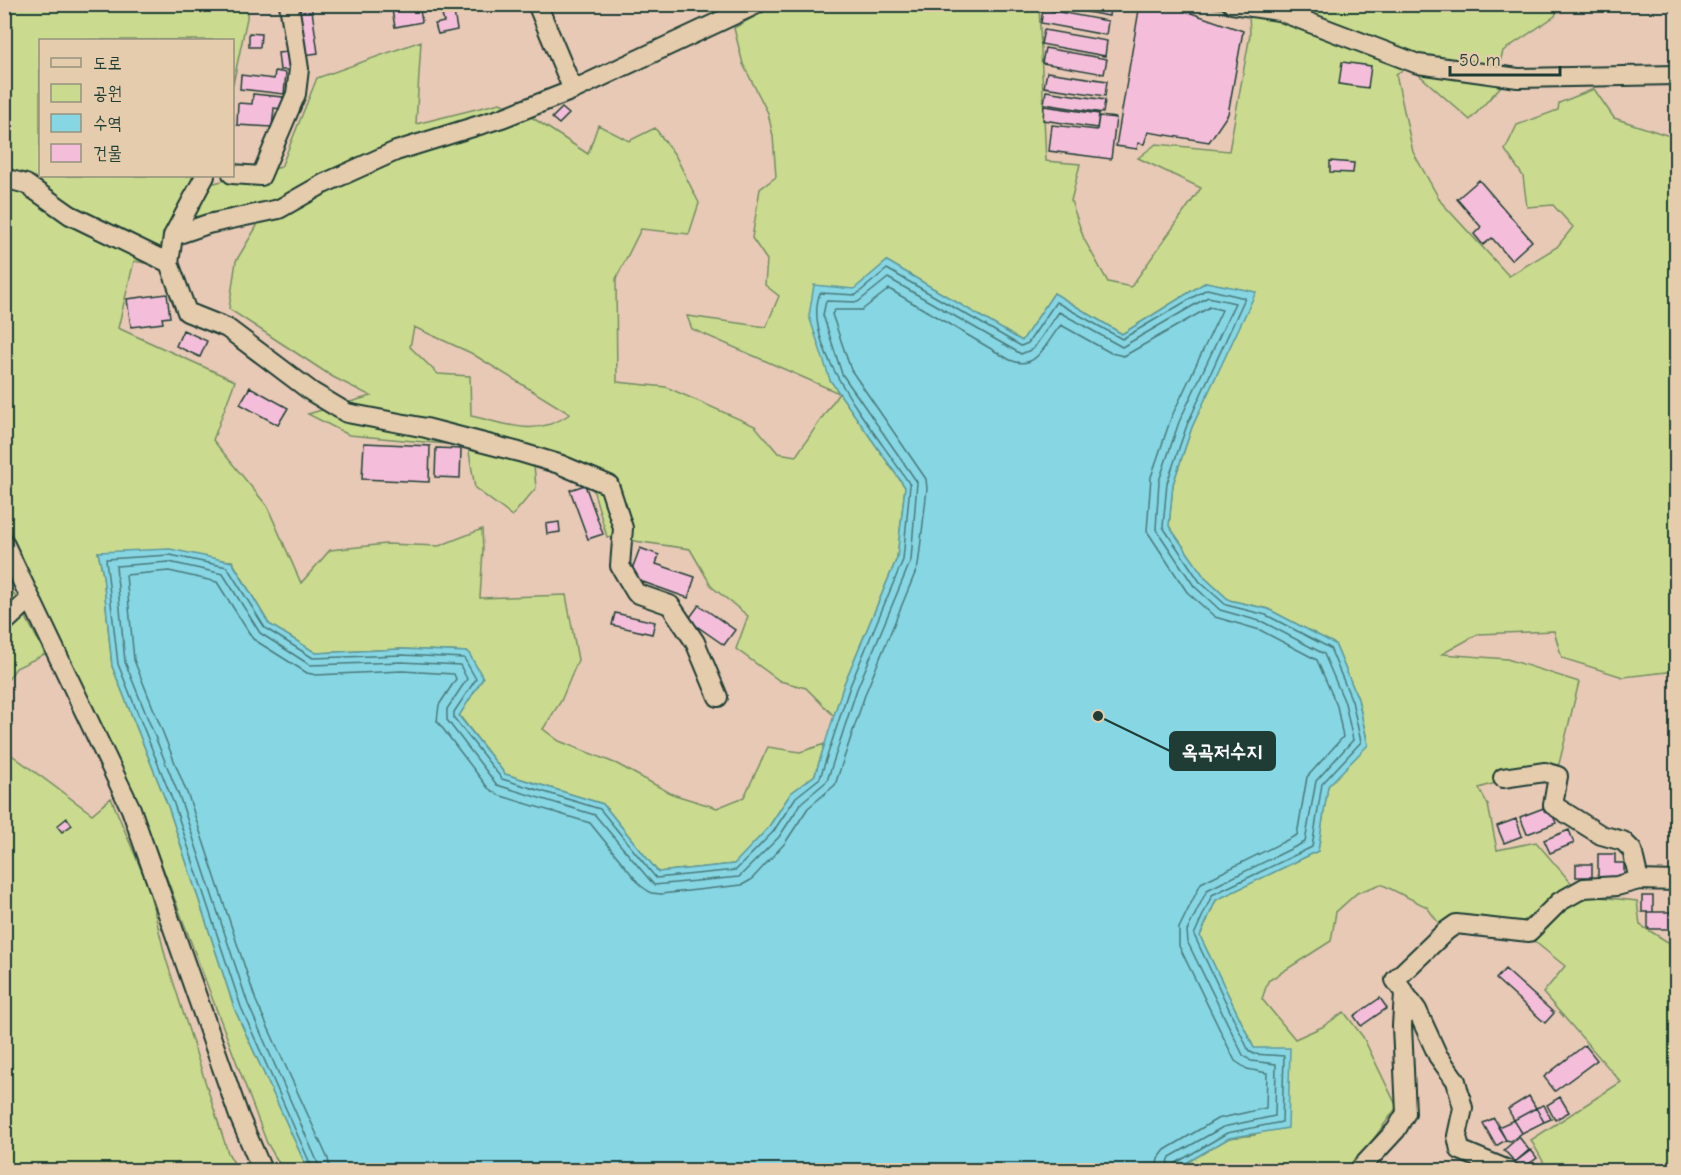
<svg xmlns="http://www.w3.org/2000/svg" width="1681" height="1175" font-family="'Comic Neue','Poor Story',sans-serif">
	<rect width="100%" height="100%" fill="#e7c9b6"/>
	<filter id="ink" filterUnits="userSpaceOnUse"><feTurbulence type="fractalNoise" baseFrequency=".0167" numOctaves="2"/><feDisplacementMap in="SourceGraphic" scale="12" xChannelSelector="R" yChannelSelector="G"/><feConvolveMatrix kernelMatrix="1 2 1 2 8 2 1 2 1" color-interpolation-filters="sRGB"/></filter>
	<g filter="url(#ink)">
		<!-- green -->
		<path fill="#cadb8f" stroke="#748c62" stroke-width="1.5" fill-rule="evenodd" d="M5,5H247V18L233,84L232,40H40V176H212L214,183L281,167L317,78L421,41L416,124L500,103L533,118L588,154L598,125L629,141L655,128L675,155L699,203L689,234L641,229L616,279L617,382L666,387L755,426L778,453L796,456L839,393L692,329L687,316L766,327L779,296L765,285L767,260L752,238L760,189L776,177L773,136L768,113L743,64L734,28L775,5H1039L1046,161L1080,164L1071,201L1084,239L1108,282L1131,287L1201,188L1138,158L1156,144L1229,151L1250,35L1249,13L1192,5H1559L1555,16L1503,51L1498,70L1503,84L1470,120L1409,66L1396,74L1413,152L1441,202L1509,276L1557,247L1573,227L1553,205L1527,207L1523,176L1505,150L1517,125L1558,110L1559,103L1594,89L1614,118L1676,138V671L1623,677L1562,658L1554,631L1478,634L1442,654L1507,659L1579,682L1559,764L1479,788L1488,805L1497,850L1536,842L1573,885L1522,922L1442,928L1427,907L1381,884L1357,893L1336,912L1331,941L1268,981L1262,999L1295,1039L1322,1027L1344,1012L1363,1037L1397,1107L1351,1170H1174L1229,1138L1255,1135L1254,1048L1200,936L1216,900L1318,851L1328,786L1368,744L1358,699L1335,644L1268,609L1229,600L1205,578L1169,526L1173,484L1192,427L1255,292L1206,282L1122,334L1054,293L1022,341L887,261L830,380L905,487L897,558L844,684L834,716L806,688L780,681L736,649L748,616L712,587L690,549L607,537L591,482L534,465L536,488L512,516L475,488L468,446L349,435L308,414L371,396L333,377L229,309L236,261L257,226L248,219L177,238L160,266L134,261L118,328L235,381L213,440L267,506L301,583L330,550L386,544L439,546L482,529L483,550L480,598L566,595L578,660L561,701L543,729L559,741L617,764L672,794L717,808L744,797L768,747L800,752L825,744L815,775L791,793L768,828L735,864L658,872L603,804L505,774L459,715L483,678L468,652L402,649L316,653L269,624L232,561L98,552L103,575L112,666L168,806L235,1010L308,1170H283L267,1143L149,831L5,520ZM414,327L471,353L570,414C536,438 508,424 471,416L470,376L438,374L410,347Z
			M4,575L45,654L16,668L5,684Z
			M5,750L92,814L111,798L148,886L166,959L228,1153L238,1170H5Z
			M1581,895L1637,901L1640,925L1676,947V1170H1548L1531,1140L1621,1082L1543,993L1565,966L1534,941Z"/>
		<!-- water -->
		<path fill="#87d6e4" stroke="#5d999e" stroke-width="1.5" d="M887,261L1022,341L1054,293L1122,334L1206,282L1256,292L1192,427L1173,484L1169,526L1205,578L1229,600L1268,609L1335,644L1358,699L1368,745L1328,786L1318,851L1216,900L1200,936L1254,1048H1290L1288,1128L1229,1138L1174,1170H308L235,1010L168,806L112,666L103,575L98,552L170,549L232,562L269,624L316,653L402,649L468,652L483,678L459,716L505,774L603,804L658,872L734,864L768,828L791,793L815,775L844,684L897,558L905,487L830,380L809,316L814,285L854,289Z"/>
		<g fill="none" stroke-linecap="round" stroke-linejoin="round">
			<!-- shore -->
			<path stroke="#497a7a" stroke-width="1.5" d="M313,1170L241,1007L174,804L118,664L106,559L170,555L227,567L265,628L313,658L402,655L464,658L476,679L454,712V718L502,779L600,809L656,878L736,870L773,832L796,797L820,778L850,686L903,560L910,485C882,439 799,348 820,293L856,295L887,269L1021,346L1028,343L1056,302L1122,339L1207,289L1245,298L1187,425L1167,483L1163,527L1200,582L1226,605L1266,615L1330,648L1352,701L1361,742L1322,784L1312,847L1212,895L1194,935L1249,1051L1254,1054L1284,1056L1282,1122L1227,1133L1176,1163L1172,1170
				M321,1170L248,1004L181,801L125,662L116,566L169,562L223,574L260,633L310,665L402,662L460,665L467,679L447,709V720L497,785L595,815L654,885L739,877L779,837L802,802L827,781L857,689L911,560L917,482L842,374L823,315L826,301L858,302L888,278L1021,354L1033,349L1059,312L1122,347L1208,297L1235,303L1179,422L1159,481L1156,529L1194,586L1220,610L1263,622L1324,654L1345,703L1353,740L1316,781L1305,842L1207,890L1187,931L1188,943L1243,1055L1251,1061L1276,1064L1275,1116L1223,1127L1170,1157L1165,1170
				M330,1170L328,1159L256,1001L189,798L134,660L126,575L169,571L217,582L253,639L307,673L316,675L402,671L454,674L456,679L439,705L437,721L488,788L498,795L590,823L641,886L651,893L661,894L742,885L751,880L785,843L808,808L835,785L866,692L918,566L927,489L926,479L851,370L832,314L835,310H862L889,289L1010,360C1038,372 1046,341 1061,325L1111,353L1124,356L1210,307L1222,310L1171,418L1151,477L1147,531L1187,592L1215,617L1260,630L1317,660L1337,706L1343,737L1307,777L1297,835L1201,883L1179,928V946L1235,1061L1247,1069L1267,1073L1266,1108L1217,1119L1165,1150L1158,1159L1156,1170"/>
		</g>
		<!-- building -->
		<path fill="#f4beda" stroke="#1f3d34" stroke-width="1.5" d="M297,4H311L318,53L304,55Z
			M391,4H419L422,22L395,27Z
			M1044,4H1110L1109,16Z
			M1140,4H1165L1243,31L1228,114L1209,142L1148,132L1144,144L1138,143L1137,149L1116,146Z
			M1043,9L1108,21L1106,35L1041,23Z
			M454,12L457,30L438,34L435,24L444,22L442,15Z
			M1044,30L1107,41L1105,56L1041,44Z
			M249,33L261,34L260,47H249Z
			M1045,48L1107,59L1104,74L1042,63Z
			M287,52L289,70H280L278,53Z
			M1342,62L1371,66L1368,88L1339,84Z
			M275,71L286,73L284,94L240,89L241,75L274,79Z
			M1047,72L1107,81L1105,96L1044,87Z
			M1046,91L1105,100L1103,113L1044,104Z
			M253,94L283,97L282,109L274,108L272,127L237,125L238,103L252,104Z
			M1044,106L1099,114L1097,128L1043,120Z
			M562,108L569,114L559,124L552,118Z
			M1099,116L1116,118L1111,159L1049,151L1052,125L1097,130Z
			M1330,161L1354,163L1353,173L1330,172Z
			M1479,180L1532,241L1511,260L1492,238L1483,245L1474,234L1481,227L1457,199Z
			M167,294L170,317L162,318L163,323L131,327L127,299Z
			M183,330L207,341L200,357L176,346Z
			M250,387L288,408L278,425L240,404Z
			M364,443L430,446L429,482L362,479Z
			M436,448L461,449L460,478L435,477Z
			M585,485L603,534L588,539L570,490Z
			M559,522L560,532L547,534L546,524Z
			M640,548L659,555L656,564L695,577L688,598L629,577Z
			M699,605L735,630L724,645L688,620Z
			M615,613L655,622L652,634L612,625Z
			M1549,806L1556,823L1527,834L1520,817Z
			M67,818L72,825L62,832L57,826Z
			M1516,819L1522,836L1504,843L1497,826Z
			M1569,830L1574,843L1550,853L1544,840Z
			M1598,854H1615V863H1624V882H1598Z
			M1576,864H1592V877H1576Z
			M1642,896H1653V912H1642Z
			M1648,912H1675L1676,929H1648Z
			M1505,969L1554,1013L1545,1023L1496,979Z
			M1380,998L1387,1008L1361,1026L1354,1016Z
			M1585,1045L1597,1060L1555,1091L1544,1077Z
			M1529,1096L1536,1108L1514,1120L1508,1109Z
			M1560,1097L1569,1112L1555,1120L1547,1105Z
			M1544,1105L1551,1119L1544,1122L1536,1108Z
			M1536,1108L1544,1122L1522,1133L1514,1120Z
			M1494,1118L1506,1140L1496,1146L1483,1123Z
			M1514,1120L1522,1133L1511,1141L1506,1140L1498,1127Z
			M1519,1137L1529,1150L1515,1162L1504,1150Z
			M1531,1150L1537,1158L1520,1170L1514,1163Z"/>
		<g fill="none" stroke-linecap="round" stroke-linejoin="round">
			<!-- minor casing -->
			<g stroke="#1f3d34" stroke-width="22">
				<path id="minor" d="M537,4L573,90L757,4
					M1232,4L1279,11L1418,64L1518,78L1676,75
					M232,174L261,176L296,94L299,69L289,4
					M205,176L173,236L169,263L187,312L227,328L312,392L347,413L426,428L519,452L559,464L609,485L623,528L620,566L636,593L670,605L695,642L718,697
					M4,178L26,184L70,215L169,263
					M173,236L208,224L279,209L323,184L396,151L502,118L573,90
					M4,543L131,809L239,1116L262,1170
					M4,623L30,599
					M1503,778L1545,772L1558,776L1553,805L1601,835L1623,841L1632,850L1639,880L1676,881
					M1359,1170L1396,1130L1406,1113L1402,1026L1404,993
					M1508,1170L1460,1150L1457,1136L1463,1108L1456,1081L1438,1056L1417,1010L1395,980L1446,931L1456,924L1529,932L1559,902L1584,888L1617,886L1639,880"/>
			</g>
			<!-- minor -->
			<use href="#minor" stroke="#e4ccad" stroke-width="18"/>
		</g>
	</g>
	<!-- callouts -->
	<path fill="none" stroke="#1f3d34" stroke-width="2" d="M1098 716L1170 751"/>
	<circle fill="#1f3d34" stroke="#e4ccad" stroke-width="2" cx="1098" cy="716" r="6"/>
	<rect fill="#1f3d34" stroke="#1f3d34" stroke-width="2" x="1170" y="732" width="105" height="38" rx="6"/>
	<g font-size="20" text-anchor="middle" font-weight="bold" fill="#fff">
		<text x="1222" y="758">옥곡저수지</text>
	</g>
	<!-- margin -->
	<rect width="1681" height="1175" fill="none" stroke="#e4ccad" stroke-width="24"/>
	<rect x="12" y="12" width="1657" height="1151" fill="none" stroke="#1f3d34" stroke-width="2" filter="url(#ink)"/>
	<!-- legend -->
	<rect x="39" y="39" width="195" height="138" fill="#e4ccad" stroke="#95937d" stroke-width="1.5"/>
	<rect x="51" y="58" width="30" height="9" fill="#e4ccad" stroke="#95937d" stroke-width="1.5"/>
	<text x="93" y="69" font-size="18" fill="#1f3d34">도로</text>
	<rect x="51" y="84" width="30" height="18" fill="#cadb8f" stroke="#95937d" stroke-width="1.5"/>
	<text x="93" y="99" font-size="18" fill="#1f3d34">공원</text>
	<rect x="51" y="114" width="30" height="18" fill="#87d6e4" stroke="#95937d" stroke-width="1.5"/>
	<text x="93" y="129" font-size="18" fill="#1f3d34">수역</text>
	<rect x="51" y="144" width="30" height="18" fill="#f4beda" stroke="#95937d" stroke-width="1.5"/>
	<text x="93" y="159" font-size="18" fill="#1f3d34">건물</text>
	<!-- scale -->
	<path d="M1450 66v9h110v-9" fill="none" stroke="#1f3d34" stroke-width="3"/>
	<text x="1459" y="66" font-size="18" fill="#1f3d34" stroke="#e4ccad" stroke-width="4.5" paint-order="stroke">50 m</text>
</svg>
